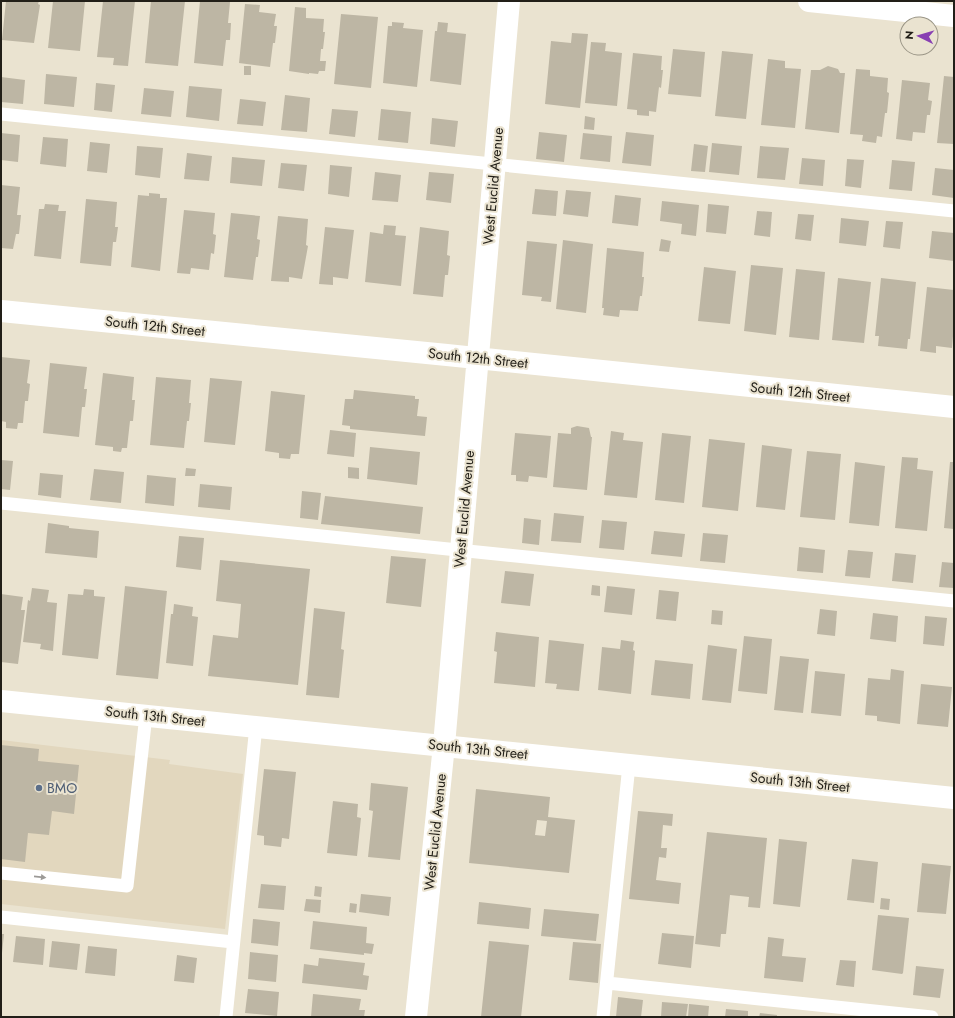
<svg xmlns="http://www.w3.org/2000/svg" width="955" height="1018" font-family="Jost,sans-serif">
	<rect width="100%" height="100%" fill="#eae3d0"/>
	<!-- built -->
	<path fill="#e2d7be" d="M1,740L170,760L169,764L243,774L225,929L1,904Z"/>
	<!-- building -->
	<path fill="#bdb6a4" fill-rule="evenodd" d="M6,1H39L38,4L40,5L34,43L2,40Z
		M53,1H85L80,51L48,48Z
		M103,1H135L128,66L113,65L114,58L97,57Z
		M151,1H185L178,66L145,63Z
		M200,1L230,2L228,23H231L230,40H226L223,66L194,63Z
		M245,4L260,5L259,12L276,14L274,26H277L275,43H273L270,67L239,63Z
		M295,7L306,8V18L324,19L323,32H325L323,49H321L320,61H326L325,71H319L318,74L309,73V74L289,71Z
		M341,14L378,17L371,88L334,84Z
		M392,22L404,23L403,28L423,30L417,87L383,83L388,26H392Z
		M438,22L448,23L447,32L466,34L461,85L430,81L435,31H437Z
		M572,33L588,34L580,108L545,104L551,41L571,43Z
		M591,42L606,43L605,51L622,53L617,106L585,103Z
		M673,49L705,52L701,97L668,94Z
		M722,51L753,54L746,119L715,116Z
		M633,53L662,56L661,70H663L661,88L659,87L656,112L649,111V116L637,115V110L627,109Z
		M768,59L785,61V68L801,69L795,128L761,125Z
		M244,66H251V75H244Z
		M828,66L838,69L840,73H845L839,133L805,129L811,70H820Z
		M856,69L870,70V76L888,78L887,92L889,93L887,113H885L882,137L877,136L876,143L862,141L863,135L850,134Z
		M46,74L77,77L74,107L44,104Z
		M944,76L954,77V144L937,143Z
		M1,77L25,80L23,104L1,102Z
		M902,80L930,83L928,100L932,101L930,115H927L925,133L913,132L912,141L896,139Z
		M96,83L115,85L112,112L94,110Z
		M189,86L222,89L219,121L186,117Z
		M144,88L174,91L171,117L141,114Z
		M285,95L310,98L307,132L281,130Z
		M240,99L266,102L263,126L237,124Z
		M332,109L358,111L355,137L329,134Z
		M381,109L411,112L408,143L378,140Z
		M585,116L595,118L594,130L584,129Z
		M432,118L458,121L455,147L430,144Z
		M539,132L567,135L564,162L536,159Z
		M626,132L654,135L651,166L622,163Z
		M1,133L20,135L18,162L1,160Z
		M583,133L612,136L610,162L580,159Z
		M43,137L68,139L66,167L40,164Z
		M90,142L110,144L107,173L87,171Z
		M712,143L742,146L739,175L709,172Z
		M694,144L708,146L705,172L691,171Z
		M137,146L163,148L160,178L135,175Z
		M760,146L789,148L785,180L757,178Z
		M187,153L212,156L209,181L184,179Z
		M232,157L265,160L262,186L230,183Z
		M802,158L825,160L823,186L799,184Z
		M847,159L864,160L861,188L845,186Z
		M892,160L915,162L912,191L889,189Z
		M281,163L307,165L304,191L278,188Z
		M330,165L352,167L349,197L328,194Z
		M935,168L954,170V198L932,195Z
		M375,172L401,175L398,202L372,200Z
		M429,172L454,174L451,203L426,200Z
		M1,185L20,187L17,215H21L19,234H16L13,249L1,248Z
		M535,189L558,191L556,216L532,214Z
		M566,190L591,192L588,217L563,214Z
		M149,193L160,194V198H167L160,271L131,267L138,195L149,196Z
		M615,195L641,198L638,226L612,223Z
		M86,199L117,202L115,227H118L116,242H113L111,266L80,263Z
		M662,201L699,205L696,236L681,234L682,224L660,221Z
		M45,204L59,205L58,211H66L61,259L34,256L39,209H44Z
		M708,204L729,206L726,234L706,232Z
		M184,210L215,213L213,234L216,235L214,254L211,253L209,270L191,268L190,274L177,273Z
		M757,211L772,212L770,237L754,235Z
		M231,213L260,216L257,239L260,240L258,257H256L253,280L224,277Z
		M798,214L814,215L811,241L795,239Z
		M278,216L308,219L306,245L308,246L302,279L289,277V282L271,281Z
		M841,218L869,221L866,246L839,243Z
		M886,221L903,222L900,249L883,247Z
		M384,225L396,226L395,235L406,236L401,286L365,282L370,232L383,234Z
		M325,227L354,230L348,279L333,277V285L319,284Z
		M420,227L449,231L447,255L450,256L448,275H445L443,297L413,294Z
		M932,231L954,233V261L929,258Z
		M661,239L671,241L669,252L659,251Z
		M563,240L593,244L586,313L556,309Z
		M527,241L557,244L551,302L541,301L542,297L522,295Z
		M607,248L644,252L642,277H644L642,296H640L638,311L620,310L619,317L603,315L604,308H602Z
		M751,265L783,268L776,335L744,331Z
		M704,267L736,271L730,324L698,321Z
		M796,269L825,272L819,340L789,337Z
		M838,278L871,282L864,343L832,340Z
		M881,278L916,282L910,339H908L907,349L878,346L879,336H875Z
		M927,287L954,290V324L952,348L936,346V353L920,351Z
		M1,357L30,360L27,383L30,384L28,401H25L23,423H18L17,429L6,428V422L1,421Z
		M50,363L87,367L84,389H87L85,407H82L79,437L43,433Z
		M103,373L134,377L132,400H135L133,421H130L127,448H122L121,452L113,451V447L95,445Z
		M156,377L191,380L189,403H191L189,421H187L184,448L150,445Z
		M210,378L242,381L235,445L204,442Z
		M354,390L415,396V399H419L417,416L427,417L425,436L350,429V426L342,425L345,399H353Z
		M271,391L305,395L299,454H291L290,459L279,458V453L265,451Z
		M577,426L589,428L591,437H592L587,490L553,487L558,433L571,434V428Z
		M330,430L356,433L354,457L327,454Z
		M611,431L624,433L623,440L643,442L637,498L604,495Z
		M515,433L551,436L547,478L529,476L528,482L516,481V475H511Z
		M662,433L691,436L684,503L655,500Z
		M709,439L745,443L738,511L702,507Z
		M762,445L792,449L785,510L756,507Z
		M370,447L420,452L417,485L367,479Z
		M807,451L841,454L835,520L800,517Z
		M902,457L918,458L917,469L933,471L927,531L895,528Z
		M1,460L13,461L10,490L1,489Z
		M855,462L885,466L879,526L849,523Z
		M950,462H954V529L944,528Z
		M348,467L359,468V479L348,478Z
		M186,468L196,469L195,476H185Z
		M94,469L124,472L121,503L90,500Z
		M40,473L63,475L61,498L38,495Z
		M147,475L176,478L174,506L145,503Z
		M200,484L232,487L230,510L198,507Z
		M302,491L321,493L318,520L300,518Z
		M325,496L423,507L420,534L321,524Z
		M554,513L584,516L581,543L551,541Z
		M524,518L541,520L539,545L522,543Z
		M602,520L627,522L624,550L599,548Z
		M48,523L69,526V528L99,531L97,558L45,553Z
		M654,531L685,534L682,557L651,554Z
		M703,533L728,535L725,563L700,561Z
		M179,536L204,538L201,570L176,567Z
		M799,547L825,550L823,573L797,571Z
		M848,550L873,552L870,578L845,576Z
		M895,553L916,555L913,583L892,581Z
		M391,556L426,559L421,607L386,603Z
		M220,560L310,569L298,685L208,676L213,635L238,638L241,604L216,601Z
		M942,562L954,563V588L939,587Z
		M505,571L534,574L530,606L501,603Z
		M592,585L600,586V596L591,595Z
		M125,586L167,591L158,679L116,675Z
		M607,586L635,589L632,615L604,612Z
		M32,588L49,590L47,602L57,603L53,651L40,649L41,644L23,642L28,600L30,601Z
		M84,589L94,590V596L105,597L98,659L62,655L68,594L83,595Z
		M659,590L679,592L676,621L656,619Z
		M1,594L23,597L21,610H25L18,664L1,662Z
		M174,604L193,607L192,616L198,617L193,666L166,663L171,614H173Z
		M314,608L345,612L341,649L344,650L339,698L306,695Z
		M820,609L837,611L835,636L817,634Z
		M712,610L723,611L722,625L711,624Z
		M873,613L898,616L896,642L870,639Z
		M925,616L947,618L944,646L923,644Z
		M496,632L539,637L535,687L494,683L497,652L494,651Z
		M744,636L772,639L767,694L738,691Z
		M549,640L584,644L579,691L556,689L557,684L545,683Z
		M621,640L634,642L633,650L635,651L631,694L598,690L602,647L620,649Z
		M708,645L737,649L731,703L702,700Z
		M780,656L809,659L803,713L774,710Z
		M655,660L693,664L690,699L651,695Z
		M891,669L904,671L900,724L877,721V716L865,715L868,678L890,680Z
		M815,671L845,674L841,716L811,713Z
		M921,684L952,687L948,727L917,724Z
		M1,745L39,749L38,761L79,765L74,814L52,811L49,835L28,833L25,862L1,859Z
		M264,769L296,772L289,839L282,838L281,847L264,845V836L257,835Z
		M371,783L408,787L400,860L368,857L373,811L369,810Z
		M476,789L550,797L548,817L575,820L569,873L469,863ZM537,820L547,821L545,836L535,835Z
		M333,801L358,804L357,817L361,818L357,856L327,853Z
		M638,811L673,814L672,826L663,825L661,848H667L666,858L659,857L656,880L681,883L679,904L629,899Z
		M707,832L767,838L760,908L748,907L749,897L730,895L726,934H721L720,947L695,944Z
		M779,839L807,842L800,907L773,904Z
		M852,859L878,862L874,903L847,900Z
		M922,863L951,866L946,914L917,912Z
		M261,884L286,886L284,910L258,908Z
		M315,886L322,887L321,897L314,896Z
		M361,894L391,897L389,916L359,912Z
		M881,898L890,899L889,910L880,909Z
		M306,899L321,900L320,913L304,911Z
		M479,902L531,908L529,929L477,924Z
		M350,903L357,904L356,913L349,912Z
		M544,909L599,914L596,941L541,936Z
		M878,915L909,918L903,973L902,974L872,970Z
		M253,919L280,922L278,946L251,943Z
		M313,921L367,927L366,943L374,944L372,954L364,953V955L310,949Z
		M662,933L694,936L691,968L658,964Z
		M1,934H4L2,953H1Z
		M16,936L45,939L43,965L13,962Z
		M768,937L784,939L782,956L806,958L803,982L764,978Z
		M52,941L80,944L77,970L49,967Z
		M489,941L529,945L521,1017H481Z
		M573,942L601,944L598,983L569,980Z
		M88,946L117,949L115,976L85,973Z
		M250,952L278,955L276,982L248,979Z
		M177,955L197,958L194,983L174,981Z
		M319,958L365,963L363,975L369,976L367,990L302,983L304,964L318,966Z
		M840,960L856,961L854,987L836,985Z
		M916,966L944,969L940,998L913,995Z
		M248,989L279,992L277,1016L245,1013Z
		M313,994L361,999L359,1010H365L364,1017H311Z
		M618,997L643,1000L641,1017H616Z
		M662,1002L688,1004L686,1017H661Z
		M689,1004L709,1006L708,1017H688Z
		M726,1009L748,1011V1017H725Z
		M760,1013L777,1015V1017H759Z"/>
	<g fill="none" stroke-linecap="round" stroke-linejoin="round">
		<!-- service -->
		<path stroke="#fff" stroke-width="13" d="M1,114L954,211
			M1,503L954,601
			M1,873L127,886L146,715
			M1,917L233,942
			M607,983L932,1017
			M226,1017L256,726
			M603,1017L629,765"/>
		<!-- minor -->
		<path stroke="#fff" stroke-width="22" d="M809,1L954,16
			M1,311L447,355L954,407
			M416,1017L444,745L509,1"/>
		<!-- tertiary -->
		<path stroke="#fff" stroke-width="22" d="M1,701L954,798"/>
	</g>
	<!-- one-way arrows -->
	<defs><path id="oneway-solid" d="M-6-.8H1V-3.2L6.5 0L1 3.2V.8H-6Z"/></defs>
	<use fill="#9c9a97" href="#oneway-solid" transform="translate(40 877) rotate(6)"/>
	<!-- markers -->
	<circle fill="#5c6f8a" stroke="#eae3d0" stroke-width="1.5" cx="39" cy="788" r="4"/>
	<g text-anchor="middle" dominant-baseline="central" stroke-width="4" stroke-linejoin="round" paint-order="stroke">
		<!-- street labels -->
		<g font-size="14" fill="#221f18" stroke="#eae3d0">
			<text transform="translate(493 186) rotate(-85)">West Euclid Avenue</text>
			<text transform="translate(155 326) rotate(6)">South 12th Street</text>
			<text transform="translate(478 358) rotate(6)">South 12th Street</text>
			<text transform="translate(800 392) rotate(6)">South 12th Street</text>
			<text transform="translate(464 509) rotate(-85)">West Euclid Avenue</text>
			<text transform="translate(155 716) rotate(6)">South 13th Street</text>
			<text transform="translate(478 749) rotate(6)">South 13th Street</text>
			<text transform="translate(800 782) rotate(6)">South 13th Street</text>
			<text transform="translate(435 832) rotate(-84)">West Euclid Avenue</text>
		</g>
		<!-- service labels -->
		<g font-size="14" fill="#4e5e75" stroke="#eae3d0" text-anchor="start">
			<text x="47" y="788">BMO</text>
		</g>
	</g>
	<!-- border -->
	<rect width="955" height="1018" fill="none" stroke="#221f18" stroke-width="4"/>
	<!-- north arrow -->
	<g transform="translate(919 36) rotate(275)"><circle r="19" fill="#eae3d0" stroke="#9a9586"/>
	<path d="M0-3L7 15L0 10L-7 15Z" fill="#883fb2"/>
	<text y="-6" font-size="11" font-weight="bold" text-anchor="middle" fill="#221f18">N</text>
	</g>
</svg>
